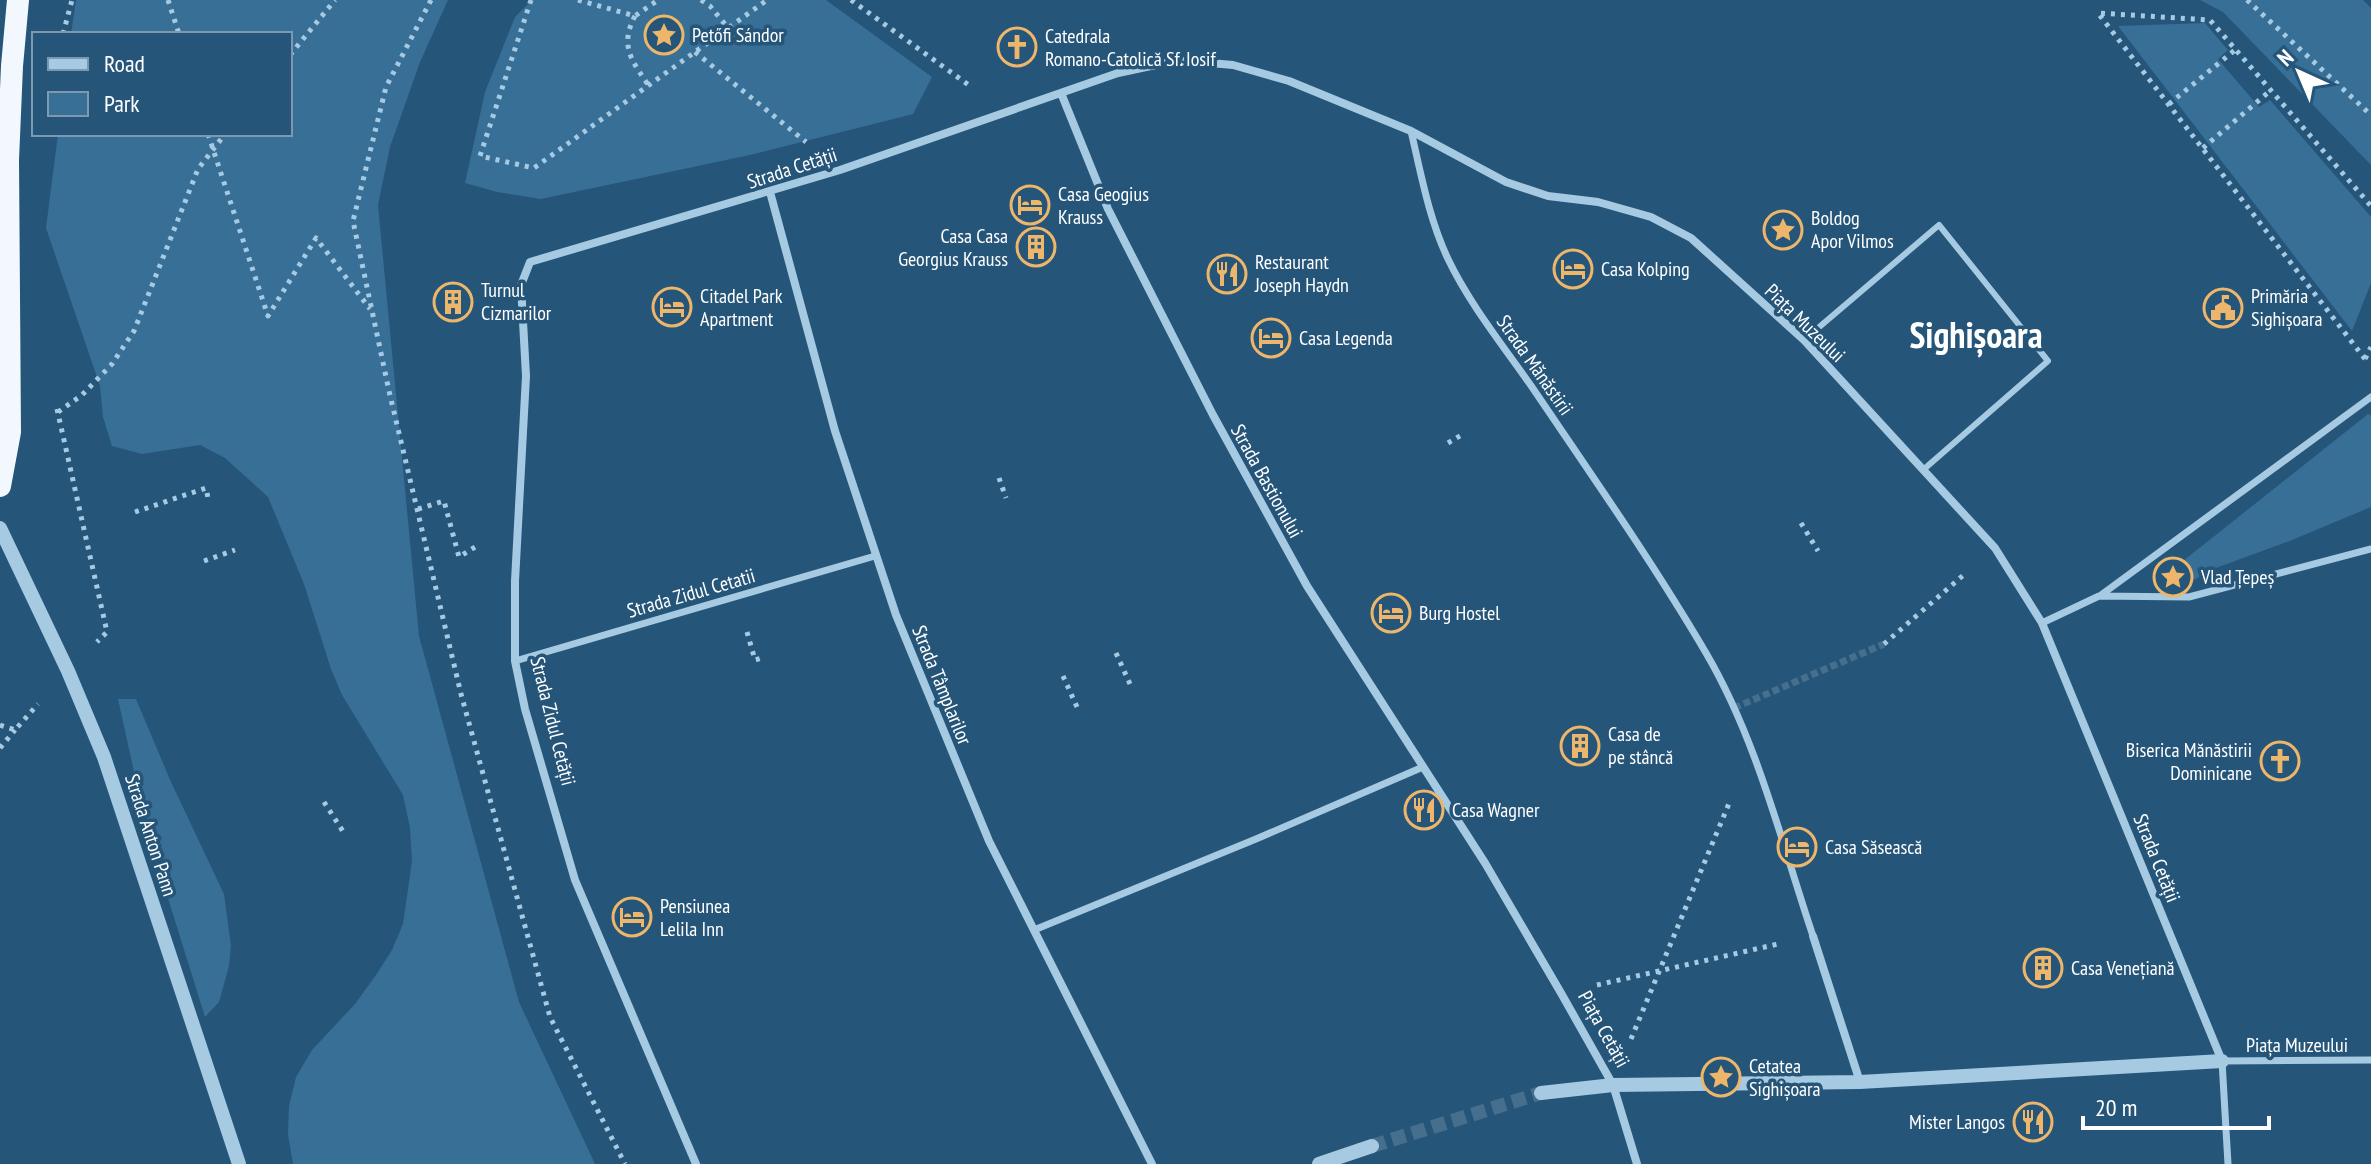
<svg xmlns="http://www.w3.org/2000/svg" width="2371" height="1164" font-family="'PT Sans Narrow',sans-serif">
	<rect width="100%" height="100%" fill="#255579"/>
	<!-- green -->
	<path fill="#386f96" d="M76,0H448L420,62L390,147L378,205L419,636L519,1002L595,1164H293L288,1135L289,1106L296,1077L312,1050L355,1004L376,975L392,950L403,924L412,861L410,828L403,795L342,695L331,669L304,584L268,497L225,458L200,445L142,454L112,446L103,417L100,386L46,228L58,134H290V34H71Z
		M532,0H826L932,77L913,114L750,155L541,199L497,192L465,183L485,92L515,17Z
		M2200,0H2363L2371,8V165L2223,12Z
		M2205,23L2228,50L2218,59L2259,107L2270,100L2371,217V283L2352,331L2118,26Z
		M2368,414L2371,415V507L2292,540L2216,568L2194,580L2183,561Z
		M118,699H136L171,782L224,894L231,946L229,966L219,1002L205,1017L147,831Z"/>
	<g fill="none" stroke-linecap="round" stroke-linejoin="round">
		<!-- pedestrian-tunnel -->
		<path stroke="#466e8d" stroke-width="7" stroke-dasharray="7 3.5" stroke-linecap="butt" d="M1734,708L1884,644"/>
		<!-- tertiary-tunnel -->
		<path stroke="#466e8d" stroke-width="14" stroke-dasharray="14 7" stroke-linecap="butt" d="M1372,1146L1541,1093"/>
		<!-- path -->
		<path stroke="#a7cae3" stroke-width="5" stroke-dasharray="4 6" stroke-linecap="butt" d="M168,0L179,34
			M431,0L386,87L353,221L389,391L461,694L550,1017L625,1164
			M531,0L480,156L534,168L767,0
			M578,0L635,16L658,0
			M701,0L710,6L728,28
			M851,0L970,86
			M2247,0L2371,115
			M635,16C619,46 632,61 649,86
			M63,34L72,0
			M695,52L806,142
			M290,55L335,0
			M2169,104L2235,50
			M208,134L268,316L316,238L370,309
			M2203,148L2271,90
			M2365,359L2098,13L2210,20L2371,206
			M2365,359L2371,347
			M57,409L107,632L97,642
			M58,412L82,395L112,364L134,331L198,169L225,134
			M1448,443L1463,434
			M999,478L1006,498
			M418,509L444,501L459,557L480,544
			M135,512L206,488L208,498
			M1801,523L1818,551
			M204,561L235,550
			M747,632L755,660L765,657
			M1884,644L1967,572
			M1116,653L1130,684
			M1063,676L1077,707
			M0,725L15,730L38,704
			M0,748L15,730
			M324,802L344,833
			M1597,985L1778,944
			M1631,1039L1730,801"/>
		<!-- service -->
		<path stroke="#a7cae3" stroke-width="6" d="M1804,340L1939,225L2048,361L1923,470"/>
		<!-- pedestrian -->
		<path stroke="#a7cae3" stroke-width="7" d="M1411,131C1421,174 1429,219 1448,259C1470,305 1505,348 1534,390C1593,477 1653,563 1706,653C1757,740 1781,841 1813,936
			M2101,595L2371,397
			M2042,623L2099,596L2189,597L2371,549
			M515,661L875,556
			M1034,930L1256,839L1423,767
			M2228,1164L2222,1061L2371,1060"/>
		<!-- minor -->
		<path stroke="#a7cae3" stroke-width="8" d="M1061,93L1108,209L1213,415L1307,586L1485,863L1561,993L1613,1085L1637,1164
			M770,192L835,431L896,615L989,841L1152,1164
			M1813,936L1860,1082
			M696,1164L575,880L525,709L515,661V581L526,376L521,285L530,262L840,170L1118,73L1165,63L1187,61L1233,65L1289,81L1411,131L1506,182L1548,196L1598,202L1651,217L1691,238L1804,340L1995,548L2042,623L2222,1061"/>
		<!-- tertiary -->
		<path stroke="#a7cae3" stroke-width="14" d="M0,528L68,671L104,757L239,1164
			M1541,1093L1613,1085L1860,1082L2222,1061
			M1319,1164L1372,1146"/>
		<!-- trunk -->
		<path stroke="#f2f8fe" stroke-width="22" d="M0,486L10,432L8,160L12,66L18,0"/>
	</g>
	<!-- icons -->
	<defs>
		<g id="sight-ring" transform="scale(2)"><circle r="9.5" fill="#255579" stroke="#edb66b" stroke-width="1.5"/><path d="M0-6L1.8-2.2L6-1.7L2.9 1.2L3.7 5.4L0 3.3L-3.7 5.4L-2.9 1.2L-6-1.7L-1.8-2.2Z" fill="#edb66b"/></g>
		<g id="church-ring" transform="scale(2)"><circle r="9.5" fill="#255579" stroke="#edb66b" stroke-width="1.5"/><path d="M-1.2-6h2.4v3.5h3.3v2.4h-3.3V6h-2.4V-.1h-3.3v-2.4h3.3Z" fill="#edb66b"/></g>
		<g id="hotel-ring" transform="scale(2)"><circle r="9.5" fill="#255579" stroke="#edb66b" stroke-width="1.5"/><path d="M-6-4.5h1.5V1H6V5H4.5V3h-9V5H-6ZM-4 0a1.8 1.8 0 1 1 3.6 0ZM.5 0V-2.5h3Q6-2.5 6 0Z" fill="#edb66b"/></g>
		<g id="building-ring" transform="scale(2)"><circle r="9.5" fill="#255579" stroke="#edb66b" stroke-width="1.5"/><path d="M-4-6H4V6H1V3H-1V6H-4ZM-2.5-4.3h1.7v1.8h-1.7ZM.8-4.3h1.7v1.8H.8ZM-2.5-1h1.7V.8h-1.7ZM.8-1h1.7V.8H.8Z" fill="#edb66b"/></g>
		<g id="restaurant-ring" transform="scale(2)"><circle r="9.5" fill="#255579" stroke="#edb66b" stroke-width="1.5"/><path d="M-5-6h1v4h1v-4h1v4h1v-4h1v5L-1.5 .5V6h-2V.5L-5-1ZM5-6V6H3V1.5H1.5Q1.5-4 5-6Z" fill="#edb66b"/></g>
		<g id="civic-ring" transform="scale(2)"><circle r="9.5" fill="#255579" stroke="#edb66b" stroke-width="1.5"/><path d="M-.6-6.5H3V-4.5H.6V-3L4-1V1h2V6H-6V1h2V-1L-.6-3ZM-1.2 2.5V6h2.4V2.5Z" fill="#edb66b"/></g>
	</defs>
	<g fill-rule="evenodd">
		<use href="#sight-ring" x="664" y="35"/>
		<use href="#church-ring" x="1017" y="47"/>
		<use href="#hotel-ring" x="1030" y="205"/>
		<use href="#sight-ring" x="1783" y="230"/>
		<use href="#building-ring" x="1036" y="247"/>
		<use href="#hotel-ring" x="1573" y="269"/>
		<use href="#restaurant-ring" x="1227" y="274"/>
		<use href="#building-ring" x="453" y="302"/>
		<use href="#hotel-ring" x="672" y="307"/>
		<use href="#civic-ring" x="2223" y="308"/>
		<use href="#hotel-ring" x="1271" y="338"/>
		<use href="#sight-ring" x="2173" y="577"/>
		<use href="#hotel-ring" x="1391" y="613"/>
		<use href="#building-ring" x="1580" y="746"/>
		<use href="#church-ring" x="2280" y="761"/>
		<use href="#restaurant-ring" x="1424" y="810"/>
		<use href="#hotel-ring" x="1797" y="847"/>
		<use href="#hotel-ring" x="632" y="917"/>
		<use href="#building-ring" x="2043" y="968"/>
		<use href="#sight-ring" x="1721" y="1077"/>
		<use href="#restaurant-ring" x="2033" y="1122"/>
	</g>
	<g text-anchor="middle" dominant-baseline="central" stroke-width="7" stroke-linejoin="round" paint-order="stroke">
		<!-- poi labels -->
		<g font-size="20" fill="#fff" stroke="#255579" text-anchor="start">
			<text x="692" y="35">Petőfi Sándor</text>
			<text x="1045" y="36">Catedrala<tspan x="1045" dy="23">Romano-Catolică Sf. Iosif</tspan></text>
			<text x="1058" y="194">Casa Geogius<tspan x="1058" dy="23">Krauss</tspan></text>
			<text x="1811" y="218">Boldog<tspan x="1811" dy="23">Apor Vilmos</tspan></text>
			<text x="1008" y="236" text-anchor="end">Casa Casa<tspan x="1008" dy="23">Georgius Krauss</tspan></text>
			<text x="1255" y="262">Restaurant<tspan x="1255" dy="23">Joseph Haydn</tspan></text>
			<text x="1601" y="269">Casa Kolping</text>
			<text x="481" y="290">Turnul<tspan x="481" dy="23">Cizmarilor</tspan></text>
			<text x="700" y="296">Citadel Park<tspan x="700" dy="23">Apartment</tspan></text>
			<text x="2251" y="296">Primăria<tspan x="2251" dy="23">Sighișoara</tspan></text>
			<text x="1299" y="338">Casa Legenda</text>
			<text x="2201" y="577">Vlad Țepeș</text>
			<text x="1419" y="613">Burg Hostel</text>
			<text x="1608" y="734">Casa de<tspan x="1608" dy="23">pe stâncă</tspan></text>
			<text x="2252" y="750" text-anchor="end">Biserica Mănăstirii<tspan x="2252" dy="23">Dominicane</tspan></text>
			<text x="1452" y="810">Casa Wagner</text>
			<text x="1825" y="847">Casa Săsească</text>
			<text x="660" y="906">Pensiunea<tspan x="660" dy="23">Lelila Inn</tspan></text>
			<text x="2071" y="968">Casa Venețiană</text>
			<text x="1749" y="1066">Cetatea<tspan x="1749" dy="23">Sighișoara</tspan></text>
			<text x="2005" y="1122" text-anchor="end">Mister Langos</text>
		</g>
		<!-- street labels -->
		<g font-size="20" fill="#fff" stroke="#255579">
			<text transform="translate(792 168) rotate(-18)">Strada Cetății</text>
			<text transform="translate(1805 323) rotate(44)">Piața Muzeului</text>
			<text transform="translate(1535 365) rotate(55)">Strada Mănăstirii</text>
			<text transform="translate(1267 481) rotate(61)">Strada Bastionului</text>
			<text transform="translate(691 593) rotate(-16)">Strada Zidul Cetatii</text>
			<text transform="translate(942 685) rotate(68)">Strada Tâmplarilor</text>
			<text transform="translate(553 721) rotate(76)">Strada Zidul Cetății</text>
			<text transform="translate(151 835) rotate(72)">Strada Anton Pann</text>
			<text transform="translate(2157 858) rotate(68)">Strada Cetății</text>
			<text transform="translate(1604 1029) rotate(61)">Piața Cetății</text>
			<text x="2297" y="1045">Piața Muzeului</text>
		</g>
		<!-- town labels -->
		<g font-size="36" font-weight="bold" fill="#fff" stroke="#255579">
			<text x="1976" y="334">Sighișoara</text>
		</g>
	</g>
	<!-- legend -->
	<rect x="32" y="32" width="260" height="104" fill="#255579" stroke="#7c99af" stroke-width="2"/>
	<rect x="48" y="58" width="40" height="12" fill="#a7cae3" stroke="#7c99af" stroke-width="2"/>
	<text x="104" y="72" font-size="24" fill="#ffffff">Road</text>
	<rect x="48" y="92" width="40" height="24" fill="#386f96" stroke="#7c99af" stroke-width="2"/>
	<text x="104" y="112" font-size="24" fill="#ffffff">Park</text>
	<!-- north arrow -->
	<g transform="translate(2299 72) rotate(316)" stroke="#255579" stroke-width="6" paint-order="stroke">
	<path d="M0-6L14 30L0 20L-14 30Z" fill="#ffffff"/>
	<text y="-12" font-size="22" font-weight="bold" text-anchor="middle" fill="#ffffff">N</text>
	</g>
	<!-- scale -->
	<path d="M2083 1116v12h186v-12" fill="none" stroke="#ffffff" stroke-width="4"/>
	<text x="2095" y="1116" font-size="24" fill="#ffffff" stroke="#255579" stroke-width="6" paint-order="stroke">20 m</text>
</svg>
